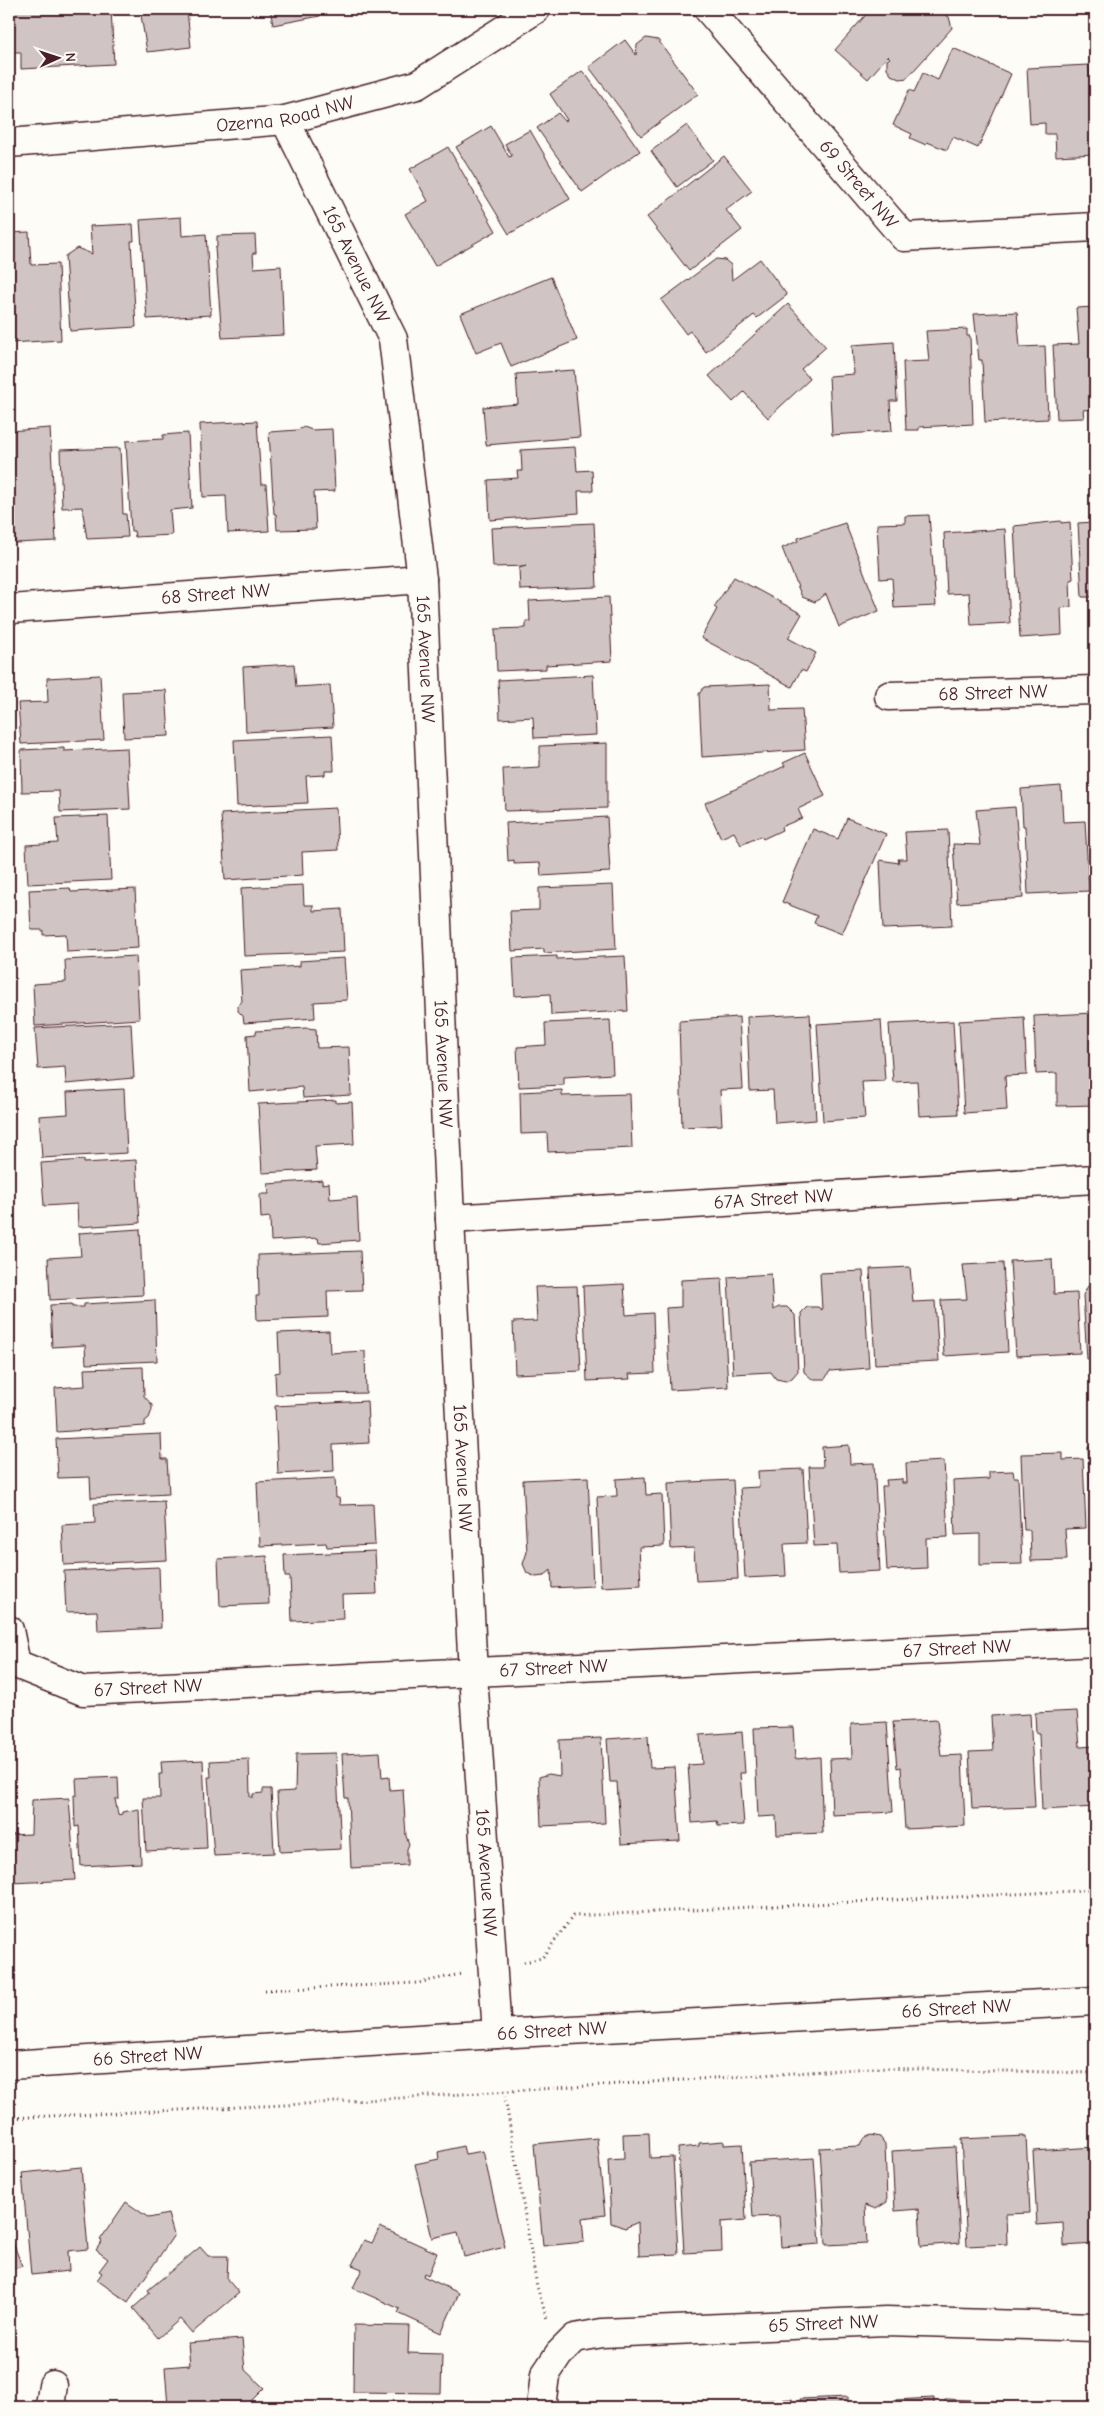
<svg xmlns="http://www.w3.org/2000/svg" width="1104" height="2416" font-family="'Comic Neue',sans-serif">
	<rect width="100%" height="100%" fill="#fdfcf7"/>
	<filter id="ink" filterUnits="userSpaceOnUse"><feTurbulence type="fractalNoise" baseFrequency=".02" numOctaves="2"/><feDisplacementMap in="SourceGraphic" scale="10" xChannelSelector="R" yChannelSelector="G"/><feConvolveMatrix kernelMatrix="1 2 1 2 8 2 1 2 1" color-interpolation-filters="sRGB"/></filter>
	<g filter="url(#ink)">
		<!-- building -->
		<path fill="#d0c5c4" stroke="#4a1f2b" d="M9,9H111L114,64L21,69V52H9Z
			M140,9H203L187,11L191,47L147,52Z
			M270,9H318L320,16L273,25Z
			M871,9H935L949,17L952,28L907,78L900,79L891,75L887,68V60L890,58L888,56L868,79L835,50Z
			M646,38L658,40L698,94L641,136L589,67L625,40L636,55L637,45Z
			M953,48L1011,74L978,148L953,137L947,150L927,142L926,145L910,138L912,134L893,125L909,90L914,92L923,73L938,80Z
			M1089,65L1091,100H1095V154L1056,156L1055,134H1045V123L1030,124L1027,68Z
			M582,71L587,76L640,151L582,192L537,128L558,113L565,121L567,120L550,94Z
			M687,125L713,160L677,187L651,151Z
			M491,126L509,157L512,156L505,144L530,130L570,199L509,234L456,147Z
			M448,147L496,231L435,266L405,214L428,201L410,169Z
			M724,156L752,191L726,210L742,230L689,271L647,217Z
			M181,217L182,236L206,234L211,315L147,319L140,220Z
			M133,224L134,241H131L136,327L70,331L65,256L77,248L92,254L90,226Z
			M29,232L31,265L58,264L61,340L9,343V233Z
			M255,235L256,253H253L254,268L281,266L284,335L222,338L215,248L217,247V236Z
			M716,259L725,260L731,265L732,280L760,259L787,295L757,318L754,315L706,352L690,331L686,334L661,300Z
			M551,277L577,340L511,367L501,343L476,353L460,314Z
			M788,304L826,347L801,369L810,379L768,418L744,392L733,402L709,376Z
			M1095,307V409L1083,410L1084,418L1057,419L1053,345L1079,344L1076,308Z
			M1017,312L1020,347L1045,346L1048,419L985,422L982,360H979L974,314Z
			M967,329V336H970L973,424L919,427V430H906L903,362L929,361L926,331Z
			M894,342L897,401H890L892,431L832,435L829,376L854,374L852,345Z
			M574,370L580,437L486,445L483,407L518,404L516,374Z
			M257,421L261,484H266L269,531L228,533L226,496L203,497L200,424Z
			M304,427L312,430L332,429L335,491L314,492L316,529L277,530L276,514H274L269,432L298,430Z
			M50,428L56,541L15,543L13,511H9V431Z
			M188,433L192,508L170,510L172,535L135,537L134,531H131L126,441L163,439V435Z
			M575,447L577,471L592,470L593,491H578L579,513L490,520L488,480L518,478L517,471H522L521,450Z
			M120,448L123,514H126L128,537L87,539L82,507L62,508L60,450Z
			M929,515L936,606L894,608L892,578L880,579L877,524L905,523V516Z
			M1061,521V523L1070,522L1073,579L1070,580L1071,607L1061,608L1062,635L1020,638L1014,526Z
			M1095,522V594L1094,597H1082L1078,523Z
			M594,523L597,587L520,590L519,568L526,566L493,567L491,528Z
			M845,523L879,611L839,627L826,594L815,602L802,597L782,548L798,541V538Z
			M1005,529L1010,623L971,625L969,593L947,594L944,533Z
			M734,577L802,614L788,638L816,653L806,672L801,670L792,687L701,638L717,609L714,607Z
			M609,597L612,661L546,665V669L497,671L495,629L526,628V621H530L529,601Z
			M294,664L296,687L330,685L333,727L246,732L243,667Z
			M100,675L104,740L21,744L18,703L48,702L47,678Z
			M593,675L596,735L534,738L533,717L500,719L498,680Z
			M770,684L771,710L802,709L805,750L702,757L699,694L704,687Z
			M166,690L169,736L124,738L122,692Z
			M332,735L334,771H325V775L306,776L308,803L237,806L234,740Z
			M607,743V808L505,811L503,769L540,767V746Z
			M64,748V751L127,748L130,809L60,812L59,791L22,792L21,750Z
			M805,753L825,796L798,809L802,818L781,827L782,830L763,839L761,836L741,845L734,832L721,838L705,803L785,766L783,763Z
			M1061,786L1063,822L1085,821L1089,891L1028,894L1025,826H1023L1021,789Z
			M1015,807L1023,898L957,903L953,844L980,845L976,810Z
			M336,808L338,850L302,852L303,875L225,880L221,814Z
			M108,816L111,880L28,884L26,845L58,843L56,818Z
			M607,817L610,872L541,876L540,863L514,864V860L508,861L506,823Z
			M847,818L886,834L842,934L814,923L817,916L782,902L813,829L838,839Z
			M1090,820H1095V880H1093Z
			M948,830L952,926L883,929L880,860L899,863L898,859H907L905,832Z
			M303,885L304,905H313V911L342,909L344,952L244,956L241,888Z
			M613,885L616,949L544,953V949L512,951L510,911L539,910V888Z
			M70,888L71,892L135,889L138,948L67,952L66,934L43,935V930H31L29,890Z
			M136,956L139,1019L35,1026L33,984L66,982L65,960Z
			M557,956V959L625,956L628,1011L551,1015L550,994L515,996L513,958Z
			M344,958L347,1000L314,1002L315,1018L244,1023L243,1016L238,1011V1006L242,1001L240,970L300,966V961Z
			M1093,1013L1095,1105L1057,1106V1073L1036,1074L1034,1016Z
			M810,1014L816,1120L775,1123L773,1090L750,1091L747,1017Z
			M739,1017L743,1089L720,1090L722,1125L682,1127L679,1021Z
			M1024,1017L1027,1075L1005,1076L1007,1110L964,1113L959,1021Z
			M610,1020L613,1074L564,1077V1085L519,1087L517,1047L546,1045L545,1023Z
			M881,1020L885,1081L862,1082L865,1118L823,1121L817,1024Z
			M953,1021L958,1114L919,1116L917,1081L893,1082L889,1024Z
			M131,1023L134,1078L66,1084L65,1067L38,1069L35,1028Z
			M306,1028L316,1029L317,1048L349,1047L351,1095L303,1098L302,1087L250,1092L247,1035L256,1034V1031Z
			M124,1089L127,1153L42,1158L39,1116L68,1114L67,1092Z
			M562,1090V1096L630,1094L632,1148L548,1152L547,1133L521,1134L520,1092Z
			M336,1100V1103L352,1102L354,1144L315,1146L317,1170L262,1173L258,1104Z
			M84,1160V1163L136,1160L140,1223L78,1227L77,1204L44,1206L41,1163Z
			M322,1180V1184L329,1183L330,1199L357,1197L359,1240L319,1243L318,1238L271,1241L270,1217L261,1218L260,1194H269L268,1184Z
			M140,1229L143,1295L50,1300L48,1258L81,1256L79,1233Z
			M360,1251L362,1290L327,1291L328,1317L257,1320L256,1296H259L258,1255Z
			M1052,1259L1054,1294L1077,1293L1080,1353L1016,1356L1010,1261Z
			M1003,1263L1008,1352L944,1356L941,1300L967,1299L963,1265Z
			M910,1267L913,1302L935,1301L939,1361L875,1364L870,1269Z
			M863,1271L869,1368L830,1371L825,1379H812L804,1372L801,1313L807,1307H818L822,1310L820,1273Z
			M771,1274L773,1310L779,1307H787L795,1315L798,1371L792,1378L786,1381L776,1379L771,1372L733,1374L728,1277Z
			M722,1278L728,1387L670,1390L666,1308L681,1307V1280Z
			M624,1284L626,1315L653,1313L655,1373L629,1374L630,1379L587,1381L583,1286Z
			M1095,1284V1358L1087,1359L1083,1295L1088,1286Z
			M577,1286L581,1371L515,1374L513,1322L537,1321L535,1287Z
			M155,1300L157,1361L86,1364L85,1345L52,1347L50,1305L72,1304V1307H84V1304Z
			M329,1331L330,1353L365,1351L366,1393L276,1395L275,1373L280,1372L278,1333Z
			M143,1367L144,1396L152,1405V1410L149,1418L145,1421V1426L57,1432L55,1388L85,1386L84,1369Z
			M367,1401L369,1443L333,1445L334,1471L278,1474L275,1406Z
			M161,1434L162,1459H167L169,1494L91,1498L90,1477L58,1478L56,1439Z
			M849,1445L850,1464L874,1463L880,1571L839,1573L837,1545L814,1546L809,1467H823L822,1447Z
			M1088,1447H1095V1533H1092Z
			M1063,1453V1460L1083,1459L1086,1528L1065,1529L1067,1560L1031,1561L1030,1530H1024L1021,1454Z
			M944,1461L948,1537L926,1538L927,1568L887,1570L882,1486H887L886,1480L902,1479V1483H907L906,1463Z
			M803,1469L807,1543L784,1544L786,1576L745,1578L740,1488L759,1487L758,1471Z
			M1013,1471L1014,1477H1018L1022,1564L980,1565V1534L955,1535L953,1481L989,1479V1472Z
			M588,1477L593,1586L552,1588L551,1570L544,1576L536,1577L527,1573L523,1564L527,1552L523,1480Z
			M645,1477L646,1495L662,1494L664,1546L639,1547L641,1585L601,1587L597,1497L617,1496L616,1479Z
			M335,1478L336,1498H339L340,1505L373,1504L375,1545L327,1547L326,1543L260,1546L257,1482Z
			M733,1480L738,1579L696,1581L694,1548L671,1549L668,1483Z
			M164,1501L167,1560L64,1565L62,1525L95,1523L94,1504Z
			M375,1551L377,1594L342,1595L343,1619L292,1621L290,1577H285L284,1555Z
			M267,1556L269,1604L220,1606L218,1559Z
			M159,1567L161,1628L98,1631L97,1611L66,1612L64,1571Z
			M1077,1711L1080,1747L1095,1746V1807L1042,1810L1039,1733H1036L1035,1713Z
			M1030,1714L1035,1807L972,1809L969,1752L993,1751L991,1716Z
			M937,1720L941,1756L962,1755L965,1826L905,1829L901,1767L897,1768L893,1722Z
			M887,1722L893,1812L832,1815L830,1759L852,1758L851,1724Z
			M793,1727L795,1759L820,1757L823,1833L777,1835L776,1816L758,1817L754,1728Z
			M742,1732L745,1773H740L744,1825L718,1826L717,1821L692,1823L688,1765L702,1764L700,1735Z
			M648,1736L650,1768L675,1767L680,1841L621,1844L617,1782H610L607,1739Z
			M601,1738L605,1823L541,1826L539,1777L549,1774L560,1776L559,1740Z
			M380,1752L382,1778L389,1777L390,1790L403,1789L406,1836L409,1844L407,1849V1865L351,1868L348,1798H345L342,1754Z
			M336,1753L341,1849L280,1852L277,1792L295,1791L296,1754Z
			M249,1759L250,1797H253V1794L263,1793V1789H271L274,1853L214,1856L208,1777H211L210,1761Z
			M203,1760L207,1848L146,1851L143,1798H160L159,1774H162L161,1762Z
			M118,1777L119,1799H115L118,1815L122,1814V1812L139,1809L141,1863L81,1866L79,1826L75,1827L74,1795H77L76,1779Z
			M69,1798L75,1880L11,1883L9,1835L31,1834L32,1800Z
			M649,2133L650,2158L673,2157L678,2254L639,2256L638,2222L625,2228L611,2223L608,2160L624,2159L623,2134Z
			M871,2135L880,2137L885,2144L887,2202L876,2209L865,2205L867,2243L826,2245L820,2148L860,2146L863,2139Z
			M1026,2136L1030,2213L1006,2214L1007,2244L967,2246L961,2139Z
			M597,2138L605,2215L582,2218L584,2242L543,2246L534,2144Z
			M724,2141V2145L742,2144L746,2220L721,2222L722,2251L684,2253L678,2148L699,2146V2143Z
			M463,2146L465,2154L483,2151L505,2247L464,2257L458,2232L432,2238L415,2164L439,2159L438,2152Z
			M955,2147L960,2243L921,2246L919,2209L895,2211L892,2151Z
			M1095,2147V2244L1064,2246L1063,2223L1037,2225L1033,2151Z
			M814,2158L820,2244L781,2247L779,2216L753,2217L749,2162Z
			M81,2167L88,2249L68,2251L69,2271L31,2275L22,2173Z
			M126,2202L149,2218L168,2214L174,2235L128,2302L97,2280L102,2273L99,2271L108,2259L96,2250L102,2241L100,2240Z
			M380,2227L437,2253L428,2275L424,2273L423,2276L459,2293L441,2333L398,2313L400,2309L353,2288L362,2269L352,2265L364,2240L372,2243Z
			M9,2232L22,2266L9,2271Z
			M200,2247L208,2256H228L227,2279L239,2293L192,2333L180,2319L158,2338L133,2308L150,2293L148,2290Z
			M354,2325L409,2326L408,2353L442,2354L441,2393L353,2392Z
			M242,2339L245,2370L264,2388L247,2405L168,2407L165,2367L190,2365L188,2343Z
			M848,2397V2407H801L800,2399Z
			M934,2398V2407H894V2400Z
			M792,2399L793,2407H752V2401Z
			M946,2399L993,2401L992,2407H945Z
			M411,2401L412,2405H416V2407H351L350,2404Z
			M700,2405V2407H663Z"/>
		<g fill="none" stroke-linecap="round" stroke-linejoin="round">
			<!-- minor casing -->
			<g stroke="#4a1f2b" stroke-width="31">
				<g id="minor">
					<path id="s1" d="M708,9L904,237L1095,227"/>
					<path id="s2" d="M9,611L11,609L422,579"/>
					<path id="s3" d="M889,696L1095,690"/>
					<path id="s4" d="M450,1219L1095,1179"/>
					<path id="s5" d="M9,1630L16,1664L83,1691L1095,1642"/>
					<path d="M50,2407L53,2385"/>
					<path id="s6" d="M541,2407L545,2375L559,2354L575,2338L602,2333L886,2321L1095,2327"/>
				</g>
			</g>
			<!-- tertiary casing -->
			<g stroke="#4a1f2b" stroke-width="31">
				<g id="tertiary">
					<path id="s7" d="M285,120L393,339L422,579L450,1219L473,1674L497,2034"/>
					<path id="s8" d="M9,143L285,120L417,85L536,9"/>
				</g>
			</g>
			<!-- secondary casing -->
			<g stroke="#4a1f2b" stroke-width="31">
				<g id="secondary">
					<path id="s9" d="M9,2065L497,2034L1095,2001"/>
				</g>
			</g>
			<!-- path -->
			<path stroke="#4a1f2b" stroke-width="3" stroke-dasharray="1 4" stroke-linecap="butt" d="M524,1962L542,1958L573,1916L1095,1890
				M265,1990L418,1983L461,1974
				M504,2091L537,2287L547,2319
				M9,2118L304,2104L872,2068L1095,2073"/>
			<!-- minor -->
			<use href="#minor" stroke="#fdfcf7" stroke-width="28"/>
			<!-- tertiary -->
			<use href="#tertiary" stroke="#fdfcf7" stroke-width="28"/>
			<!-- secondary -->
			<use href="#secondary" stroke="#fdfcf7" stroke-width="28"/>
		</g>
	</g>
	<g text-anchor="middle" dominant-baseline="central" stroke-width="5" stroke-linejoin="round" paint-order="stroke">
		<!-- street labels -->
		<g font-size="19" fill="#4a1f2b" stroke="#fdfcf7">
			<text stroke="none"><textPath href="#s8" startOffset="278">Ozerna Road NW</textPath></text>
			<text stroke="none"><textPath href="#s1" startOffset="231">69 Street NW</textPath></text>
			<text stroke="none"><textPath href="#s7" startOffset="161">165 Avenue NW</textPath></text>
			<text stroke="none"><textPath href="#s2" startOffset="208">68 Street NW</textPath></text>
			<text stroke="none"><textPath href="#s7" startOffset="566">165 Avenue NW</textPath></text>
			<text stroke="none"><textPath href="#s3" startOffset="104">68 Street NW</textPath></text>
			<text stroke="none"><textPath href="#s7" startOffset="971">165 Avenue NW</textPath></text>
			<text stroke="none"><textPath href="#s4" startOffset="324">67A Street NW</textPath></text>
			<text stroke="none"><textPath href="#s7" startOffset="1376">165 Avenue NW</textPath></text>
			<text stroke="none"><textPath href="#s5" startOffset="982">67 Street NW</textPath></text>
			<text stroke="none"><textPath href="#s5" startOffset="578">67 Street NW</textPath></text>
			<text stroke="none"><textPath href="#s5" startOffset="172">67 Street NW</textPath></text>
			<text stroke="none"><textPath href="#s7" startOffset="1781">165 Avenue NW</textPath></text>
			<text stroke="none"><textPath href="#s9" startOffset="949">66 Street NW</textPath></text>
			<text stroke="none"><textPath href="#s9" startOffset="544">66 Street NW</textPath></text>
			<text stroke="none"><textPath href="#s9" startOffset="139">66 Street NW</textPath></text>
			<text stroke="none"><textPath href="#s6" startOffset="329">65 Street NW</textPath></text>
		</g>
	</g>
	<!-- margin -->
	<rect width="1104" height="2416" fill="none" stroke="#fdfcf7" stroke-width="30"/>
	<rect x="15" y="15" width="1074" height="2386" fill="none" stroke="#4a1f2b" stroke-width="2" filter="url(#ink)"/>
	<!-- north arrow -->
	<g transform="translate(58 58) rotate(87)" stroke="#fdfcf7" stroke-width="4" paint-order="stroke">
	<path d="M0-4L9 19L0 12L-9 19Z" fill="#4a1f2b"/>
	<text y="-8" font-size="14" font-weight="bold" text-anchor="middle" fill="#4a1f2b">N</text>
	</g>
</svg>
